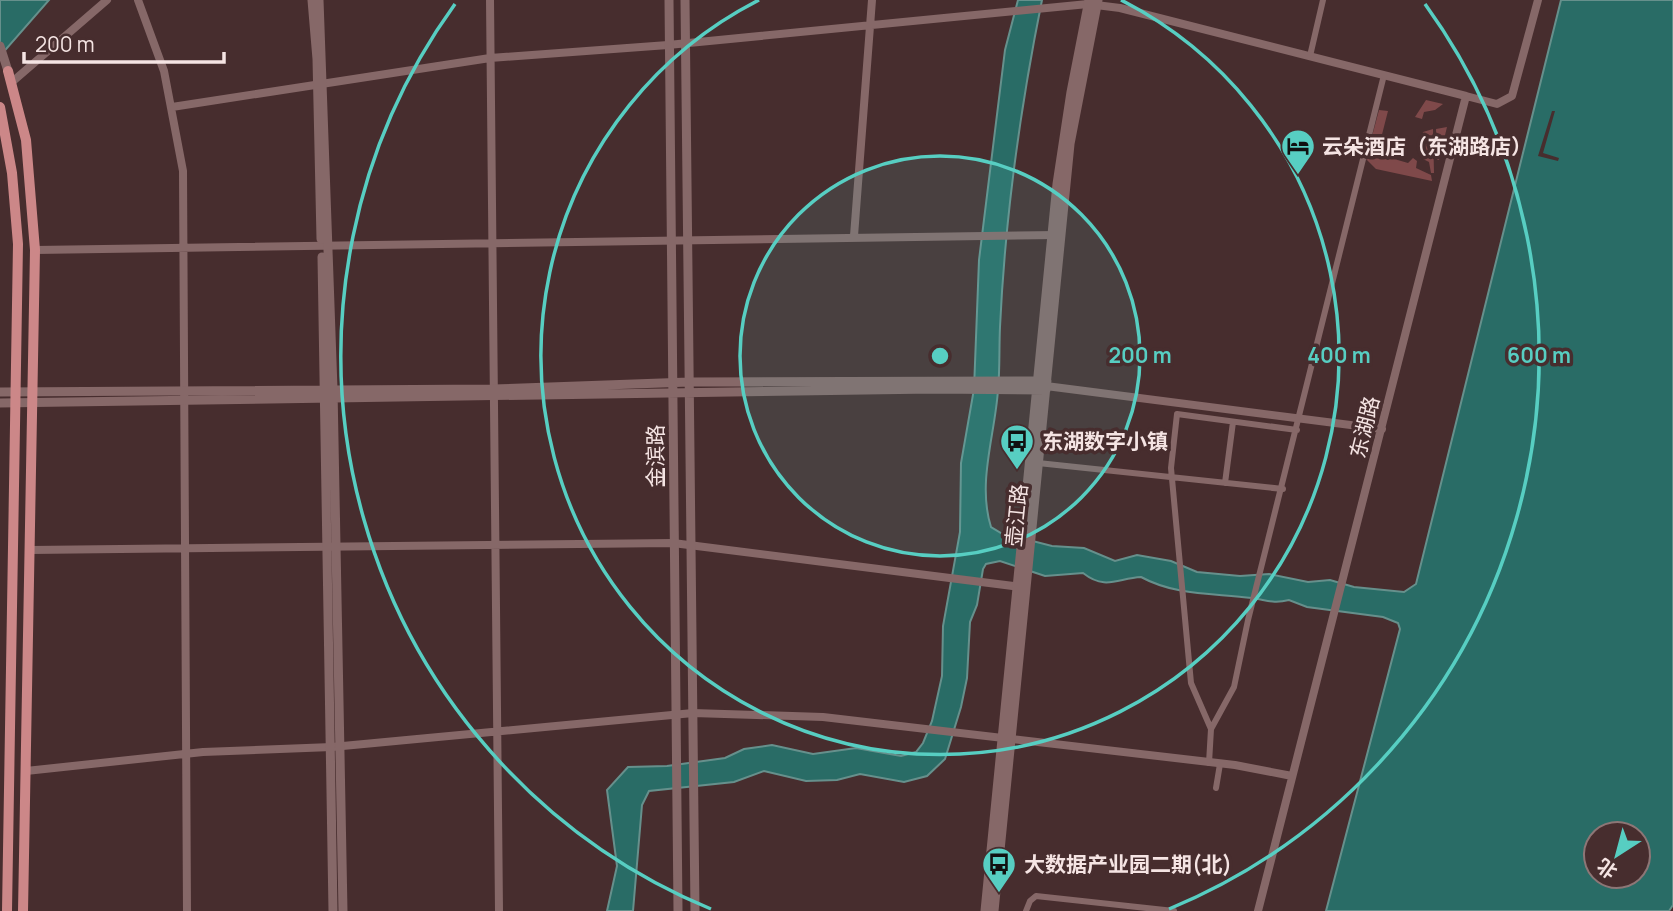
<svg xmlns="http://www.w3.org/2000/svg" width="1673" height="911" font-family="Manrope,'Noto Sans SC',sans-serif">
	<rect width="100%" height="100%" fill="#472d2e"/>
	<!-- green -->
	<path fill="#7f494a" d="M1426,100L1443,104L1435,110L1424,112L1422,119L1415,117Z
		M1379,110L1388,111L1377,154L1408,163L1413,158L1417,161L1416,168L1431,175L1432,181L1376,169L1366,159Z
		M1447,127L1439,160H1437L1436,129Z
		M1433,129L1434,173H1431L1429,162L1423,159L1419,147L1423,132Z"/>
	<!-- water -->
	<path fill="#296c66" stroke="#66908c" stroke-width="2" fill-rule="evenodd" d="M0,0H49L0,56Z
		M1018,0H1042C1021,104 1005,220 1000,327C999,348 1000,369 998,390C995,435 977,483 991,527L1001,533L1052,546L1084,548L1115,561L1137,555L1171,561L1197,572L1240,576L1269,574L1308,582L1330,580L1354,587L1404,592L1416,584L1561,0H1673V905L1669,911H1326L1400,629L1398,623L1383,617L1307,607L1289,600C1273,604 1267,600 1252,598C1214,593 1176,596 1141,577C1118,578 1106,591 1083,573L1045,576L1000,561L986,564L983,569L977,605L970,622L967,678L961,707L945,759L927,776L904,782L860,774L837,780L806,781L764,771L734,782L649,791L642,805L633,911H607L617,866L607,790L628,767L667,766L725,758L744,749L772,745L813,754L856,748L901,756L916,752L923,743L932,721L942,676L943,626L960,532L961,463L974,389L979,260L1005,50ZM1596,834H1638V876H1596Z"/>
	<!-- pier -->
	<path fill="#472d2e" d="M1552,111H1555L1543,153L1559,158L1558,161L1538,156Z"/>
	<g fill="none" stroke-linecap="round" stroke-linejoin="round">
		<!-- minor -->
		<path stroke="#866868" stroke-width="6" d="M1310,56L1323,0
			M1038,463L1283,489
			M1225,483L1233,422
			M1211,729L1191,683L1171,468L1177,414L1297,430
			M1209,763L1211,729L1234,687L1248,620L1384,75
			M1216,788L1220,764
			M1026,911L1030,901L1036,896L1174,911"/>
		<!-- tertiary -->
		<path stroke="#866868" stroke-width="8" d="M138,0L164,71L183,171L187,911
			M490,0L499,911
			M12,82L107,0
			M172,107L490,58L668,45L1088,4L1120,8L1466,96
			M854,236L872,0
			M35,250L1057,235
			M1046,386L1382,429
			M30,550L673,543L1021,587
			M26,771L203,752L332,747L693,713L823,717L1235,765L1292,776
			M1258,911L1466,96L1497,104L1512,96L1538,0"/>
		<!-- secondary -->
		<path stroke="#866868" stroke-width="9" d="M312,0L317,59L321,239
			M319,0L333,389L343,911
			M669,0L678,911
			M685,0L695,911
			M0,46L8,71
			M322,257L333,911
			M0,392L493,389L689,382L1047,381
			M0,403L933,389L1046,390
			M985,911L1057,184L1071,92L1089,0
			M994,911L1070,144L1098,0"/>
		<!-- primary -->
		<path stroke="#cc8788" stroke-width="10" d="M8,71L26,140L35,250L23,911
			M0,107L12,173L18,244L7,911"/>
	</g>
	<!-- distance rings -->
	<circle cx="940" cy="356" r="200" fill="#57cec2" fill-opacity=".12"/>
	<g fill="none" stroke="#57cec2" stroke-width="3.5">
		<circle cx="940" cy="356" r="200"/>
		<path d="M1121 0A399 399 0 1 1 759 0"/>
		<path d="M711 909A599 599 0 0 1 455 4M1425 4A599 599 0 0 1 1169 909"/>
	</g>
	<!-- icons -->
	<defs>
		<g id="hotel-pin" transform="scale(1.75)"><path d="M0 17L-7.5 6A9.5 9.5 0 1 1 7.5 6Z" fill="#57cec2" stroke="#472d2e"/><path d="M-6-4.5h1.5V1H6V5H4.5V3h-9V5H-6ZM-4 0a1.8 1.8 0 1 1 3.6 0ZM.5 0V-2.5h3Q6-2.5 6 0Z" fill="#111"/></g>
		<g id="bus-pin" transform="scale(1.75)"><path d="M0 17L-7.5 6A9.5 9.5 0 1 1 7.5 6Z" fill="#57cec2" stroke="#472d2e"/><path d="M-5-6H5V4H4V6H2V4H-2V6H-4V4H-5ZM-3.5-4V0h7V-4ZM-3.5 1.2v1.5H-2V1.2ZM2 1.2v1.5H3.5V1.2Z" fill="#111"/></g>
	</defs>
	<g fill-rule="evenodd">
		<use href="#hotel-pin" x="1298" y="146"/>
		<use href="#bus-pin" x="1017" y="441"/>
		<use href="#bus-pin" x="999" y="864"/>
	</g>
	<g text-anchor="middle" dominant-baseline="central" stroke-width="7" stroke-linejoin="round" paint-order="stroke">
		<!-- poi labels -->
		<g font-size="21" font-weight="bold" fill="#f5e4e3" stroke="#472d2e" text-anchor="start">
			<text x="1322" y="146">云朵酒店（东湖路店）</text>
			<text x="1042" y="441">东湖数字小镇</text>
			<text x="1024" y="864">大数据产业园二期(北)</text>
		</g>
		<!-- street labels -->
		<g font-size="21" fill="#f5e4e3" stroke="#472d2e">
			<text transform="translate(1364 427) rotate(-76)">东湖路</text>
			<text transform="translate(655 456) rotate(-90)">金滨路</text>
			<text transform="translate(1016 515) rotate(-84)">壶江路</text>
		</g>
	</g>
	<circle cx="940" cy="356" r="10" fill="#57cec2" stroke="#472d2e" stroke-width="3.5"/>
	<g font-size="21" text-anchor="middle" font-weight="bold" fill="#57cec2" stroke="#472d2e" stroke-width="7" stroke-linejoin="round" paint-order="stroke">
		<text x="1140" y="363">200 m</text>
		<text x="1339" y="363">400 m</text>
		<text x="1539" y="363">600 m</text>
	</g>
	<!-- north arrow -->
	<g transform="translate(1617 855) rotate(216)"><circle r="33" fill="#472d2e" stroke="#8d7676" stroke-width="2"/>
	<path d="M0-5L12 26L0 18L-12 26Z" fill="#57cec2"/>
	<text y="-10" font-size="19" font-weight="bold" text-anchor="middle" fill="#f5e4e3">北</text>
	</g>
	<!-- scale -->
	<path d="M24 52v10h200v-10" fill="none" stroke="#f5e4e3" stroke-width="3.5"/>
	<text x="35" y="52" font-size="21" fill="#f5e4e3" stroke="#472d2e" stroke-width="5" paint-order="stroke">200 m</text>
</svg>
